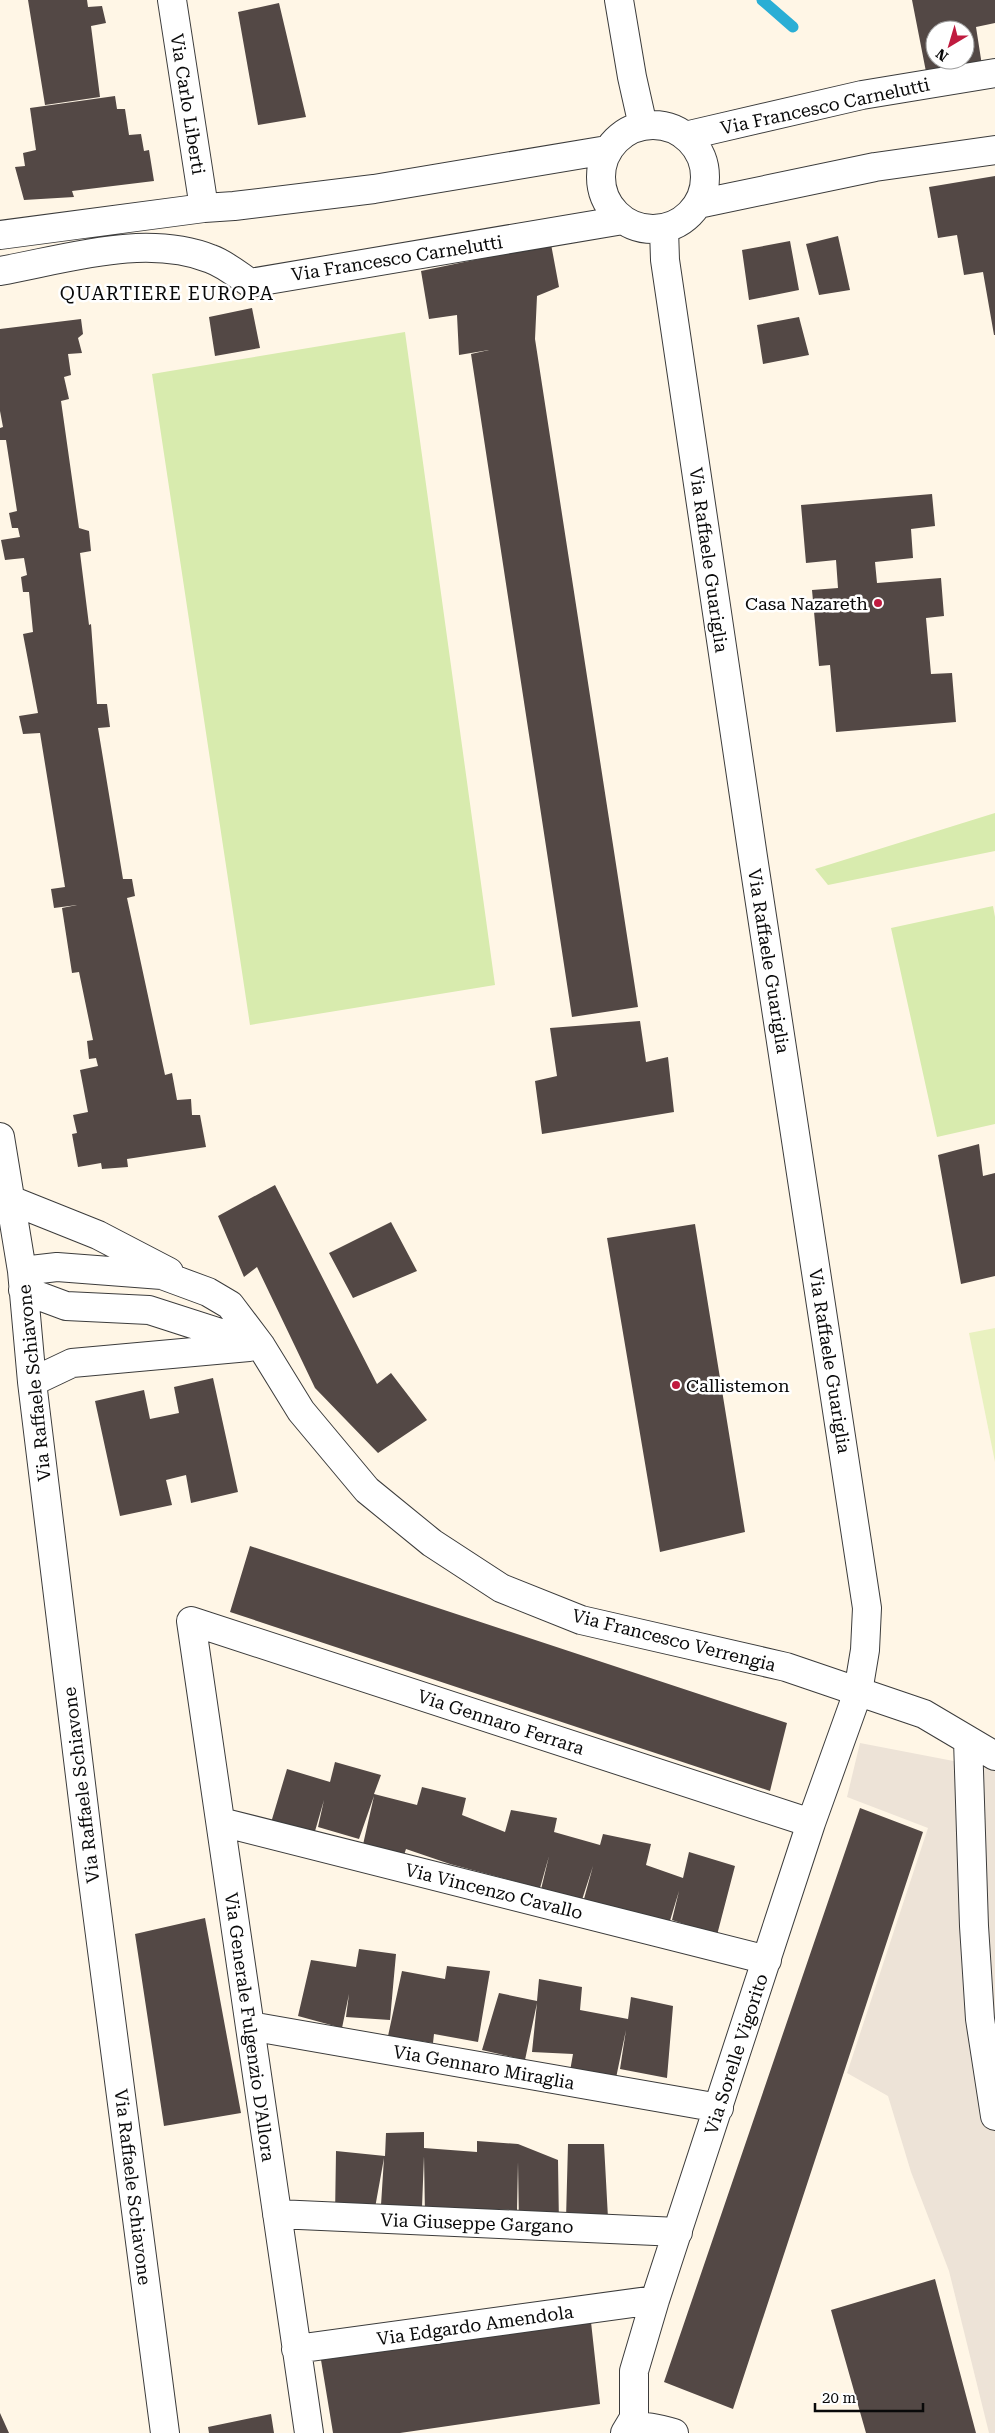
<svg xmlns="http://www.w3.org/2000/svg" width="995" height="2433" font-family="'Roboto Serif',serif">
	<rect width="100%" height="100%" fill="#fff6e6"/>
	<!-- green -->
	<path fill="#d8ebae" d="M405,332L495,985L250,1025L152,374Z
		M995,813V851L828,885L815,869Z
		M993,906L995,917V1124L937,1137L891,928Z"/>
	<!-- pitch -->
	<path fill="#e9f1c0" d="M995,1328V1462L969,1333Z"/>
	<!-- plaza -->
	<path fill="#ede3d7" d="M860,1743L995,1769V2433H989L949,2271L911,2172L888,2096L847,2073L928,1828L847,1797Z"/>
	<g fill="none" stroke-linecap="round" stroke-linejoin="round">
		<!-- stream -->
		<path stroke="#2aaed5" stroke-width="11" d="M762,0L793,27"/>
	</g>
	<!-- building -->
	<path fill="#534845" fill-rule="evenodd" d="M28,0H87L88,7L102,6L106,23L91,26L100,97L45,105Z
		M912,0H995V23L976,27L983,72L928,82ZM935,30H965V60H935Z
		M279,3L306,117L258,125L238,12Z
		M115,96L117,109H125L129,135L141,134L144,151L149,150L154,181L72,191L74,197L24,200L15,167L25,166L23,153L36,150L30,108Z
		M995,176V335H994L983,272L964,275L957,235L938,238L929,187Z
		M838,236L850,290L819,295L806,244Z
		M790,241L799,290L749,300L742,250Z
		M551,244L559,287L537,296L535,339L638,1007L572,1017L471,354L489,350L459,355L457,315L429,319L421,271Z
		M252,308L260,348L215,356L209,317Z
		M799,317L809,355L763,364L757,325Z
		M81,319L83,334L78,338L82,353L68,354L71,375L64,377L69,399L61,401L79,528L89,531L91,551L80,553L89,625L91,624L97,704H107L110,727L98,728L123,879H132L135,896L127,898L165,1075L172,1073L177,1100L191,1099L192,1115H200L206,1147L127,1159L128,1167L102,1169L101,1163L78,1167L72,1134L77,1133L73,1115L88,1112L80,1070L98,1066L96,1058L89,1059L87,1041L93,1040L79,972L72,973L62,908L77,905L54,908L51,889L65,887L40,733L23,734L19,716L38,713L23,634L33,632L29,592H23L21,577L27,575L24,558L5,560L1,540L20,537L18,528H12L9,513L17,511L6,440H0V428L3,427L0,411V329Z
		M932,494L935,526L911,529L913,558L875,562L877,583L941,578L944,616L926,618L931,674L952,673L956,722L836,732L830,665L819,666L812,590L838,588L836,560L806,563L801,505Z
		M640,1021L646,1062L668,1057L674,1112L542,1134L535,1081L557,1076L550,1028Z
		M979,1144L983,1176L995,1173V1276L961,1284L938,1155Z
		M275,1185L377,1384L391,1373L427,1420L378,1453L315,1388L257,1267L244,1277L218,1216Z
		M391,1222L417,1271L353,1298L329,1253Z
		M695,1224L745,1532L660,1552L607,1238Z
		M213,1378L238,1492L191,1503L186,1475L166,1480L172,1505L120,1516L95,1401L144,1390L150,1419L179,1413L174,1387Z
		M250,1546L787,1723L770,1791L230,1612Z
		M335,1762L381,1775L374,1794L417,1805L422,1787L466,1798L462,1815L505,1832L511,1810L557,1818L554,1832L600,1845L603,1834L651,1844L646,1865L683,1878L689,1852L735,1866L717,1935L672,1920L679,1891L666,1934L633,1913L584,1899L593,1866L578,1912L538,1902L549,1856L540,1888L450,1864L406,1849L403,1858L362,1849L374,1796L359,1839L318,1827L324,1800L313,1838L270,1826L287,1769L330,1782Z
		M860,1808L923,1832L733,2409L664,2382Z
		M205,1918L241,2113L164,2126L135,1934Z
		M359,1949L396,1954L390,2020L346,2017L349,1994L342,2028L298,2016L311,1960L356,1967Z
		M447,1966L490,1971L478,2042L434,2034L433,2043L388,2036L402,1971L445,1979Z
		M539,1979L582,1987L580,2010L628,2019L631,1997L673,2006L667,2078L620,2069L626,2030L616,2078L570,2071L573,2054L532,2052L537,2003L525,2060L482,2050L499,1993L537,2001Z
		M424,2132V2148L477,2152V2141L518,2144L558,2160L559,2226L519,2225L518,2162L517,2210L475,2209L425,2215L424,2156L422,2207L381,2205L384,2158L373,2219L335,2217L336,2151L385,2156L386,2133Z
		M568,2144H604L608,2218L566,2219Z
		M935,2279L976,2433H866L831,2310Z
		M591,2322L600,2404L400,2433H333L321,2360Z
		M0,2413L9,2433H0Z
		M271,2414L274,2433H209L208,2427Z"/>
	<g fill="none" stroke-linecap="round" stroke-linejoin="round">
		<!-- minor casing -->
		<g stroke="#3c3c3c" stroke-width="30">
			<path id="minor" d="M172,0L204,208
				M619,0L632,77L643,126
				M601 177a52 52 0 1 1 104 0a52 52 0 1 1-104 0Z
				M685,136L862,95L995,73
				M698,204L875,167L995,150
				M0,235L204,208L234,206L374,189L607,150
				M0,271C67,259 145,233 211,259C225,264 238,275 250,283L623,220
				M0,1137L22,1271L32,1382L91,1866L165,2433
				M8,1199L98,1235L169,1272
				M22,1271L57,1267L162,1275L208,1292L230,1305L261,1346L301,1411L367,1490L432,1543L501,1588L581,1620L786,1667L924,1714L995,1756
				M23,1290L66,1306L149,1310L261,1346
				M32,1382L72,1363L249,1347
				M968,1740L974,1926L980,2019L995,2116
				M221,1822L767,1960
				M250,2026L719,2108
				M277,2214L678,2232
				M296,2349L655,2300
				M627,2431C643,2423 658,2429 674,2433
				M309,2433L191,1621L811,1823
				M625,2433L634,2418V2371L655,2300L811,1823L858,1692L865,1650L867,1608L753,857L665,260L664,229"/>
		</g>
		<!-- minor -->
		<use href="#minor" stroke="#fff" stroke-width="28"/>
	</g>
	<!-- markers -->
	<g fill="#c01b3f" stroke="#fff" stroke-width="2">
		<circle cx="878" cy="603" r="5"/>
		<circle cx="676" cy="1385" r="5"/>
	</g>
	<g text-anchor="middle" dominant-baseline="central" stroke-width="5" stroke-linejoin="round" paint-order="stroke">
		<!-- street labels -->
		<g font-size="18" fill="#090909" stroke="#fff">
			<text transform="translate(188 104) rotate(81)">Via Carlo Liberti</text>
			<text transform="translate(825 106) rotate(-12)">Via Francesco Carnelutti</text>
			<text transform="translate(397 258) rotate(-9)">Via Francesco Carnelutti</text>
			<text transform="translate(709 560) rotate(82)">Via Raffaele Guariglia</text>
			<text transform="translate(769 961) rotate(81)">Via Raffaele Guariglia</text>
			<text transform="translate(830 1361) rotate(81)">Via Raffaele Guariglia</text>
			<text transform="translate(34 1383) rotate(-96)">Via Raffaele Schiavone</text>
			<text transform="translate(674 1640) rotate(14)">Via Francesco Verrengia</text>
			<text transform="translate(501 1722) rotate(18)">Via Gennaro Ferrara</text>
			<text transform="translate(81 1785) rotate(-97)">Via Raffaele Schiavone</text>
			<text transform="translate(494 1891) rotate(14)">Via Vincenzo Cavallo</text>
			<text transform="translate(250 2027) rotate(82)">Via Generale Fulgenzio D'Allora</text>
			<text transform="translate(736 2054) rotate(-72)">Via Sorelle Vigorito</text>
			<text transform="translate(484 2067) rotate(10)">Via Gennaro Miraglia</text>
			<text transform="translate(133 2187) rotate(83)">Via Raffaele Schiavone</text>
			<text transform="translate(477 2223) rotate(2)">Via Giuseppe Gargano</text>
			<text transform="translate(475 2325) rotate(-8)">Via Edgardo Amendola</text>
		</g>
		<!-- poi labels -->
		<g font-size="18" fill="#090909" stroke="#fff" text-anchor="end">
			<text x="868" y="603">Casa Nazareth</text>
			<text x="686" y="1385" text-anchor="start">Callistemon</text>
		</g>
		<!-- neighbourhood labels -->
		<g font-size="19" letter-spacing="1" fill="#090909" stroke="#fff">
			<text x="167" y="293">QUARTIERE EUROPA</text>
		</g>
	</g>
	<!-- north arrow -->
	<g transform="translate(950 45) rotate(218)"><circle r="24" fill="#ffffff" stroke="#9d9d9d"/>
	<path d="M0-4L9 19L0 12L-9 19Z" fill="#c01b3f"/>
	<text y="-8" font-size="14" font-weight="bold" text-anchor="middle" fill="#090909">N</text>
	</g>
	<!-- scale -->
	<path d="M815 2403v8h108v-8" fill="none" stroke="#090909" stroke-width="2.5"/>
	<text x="822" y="2403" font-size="15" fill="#090909" stroke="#ffffff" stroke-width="4" paint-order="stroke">20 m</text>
</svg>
